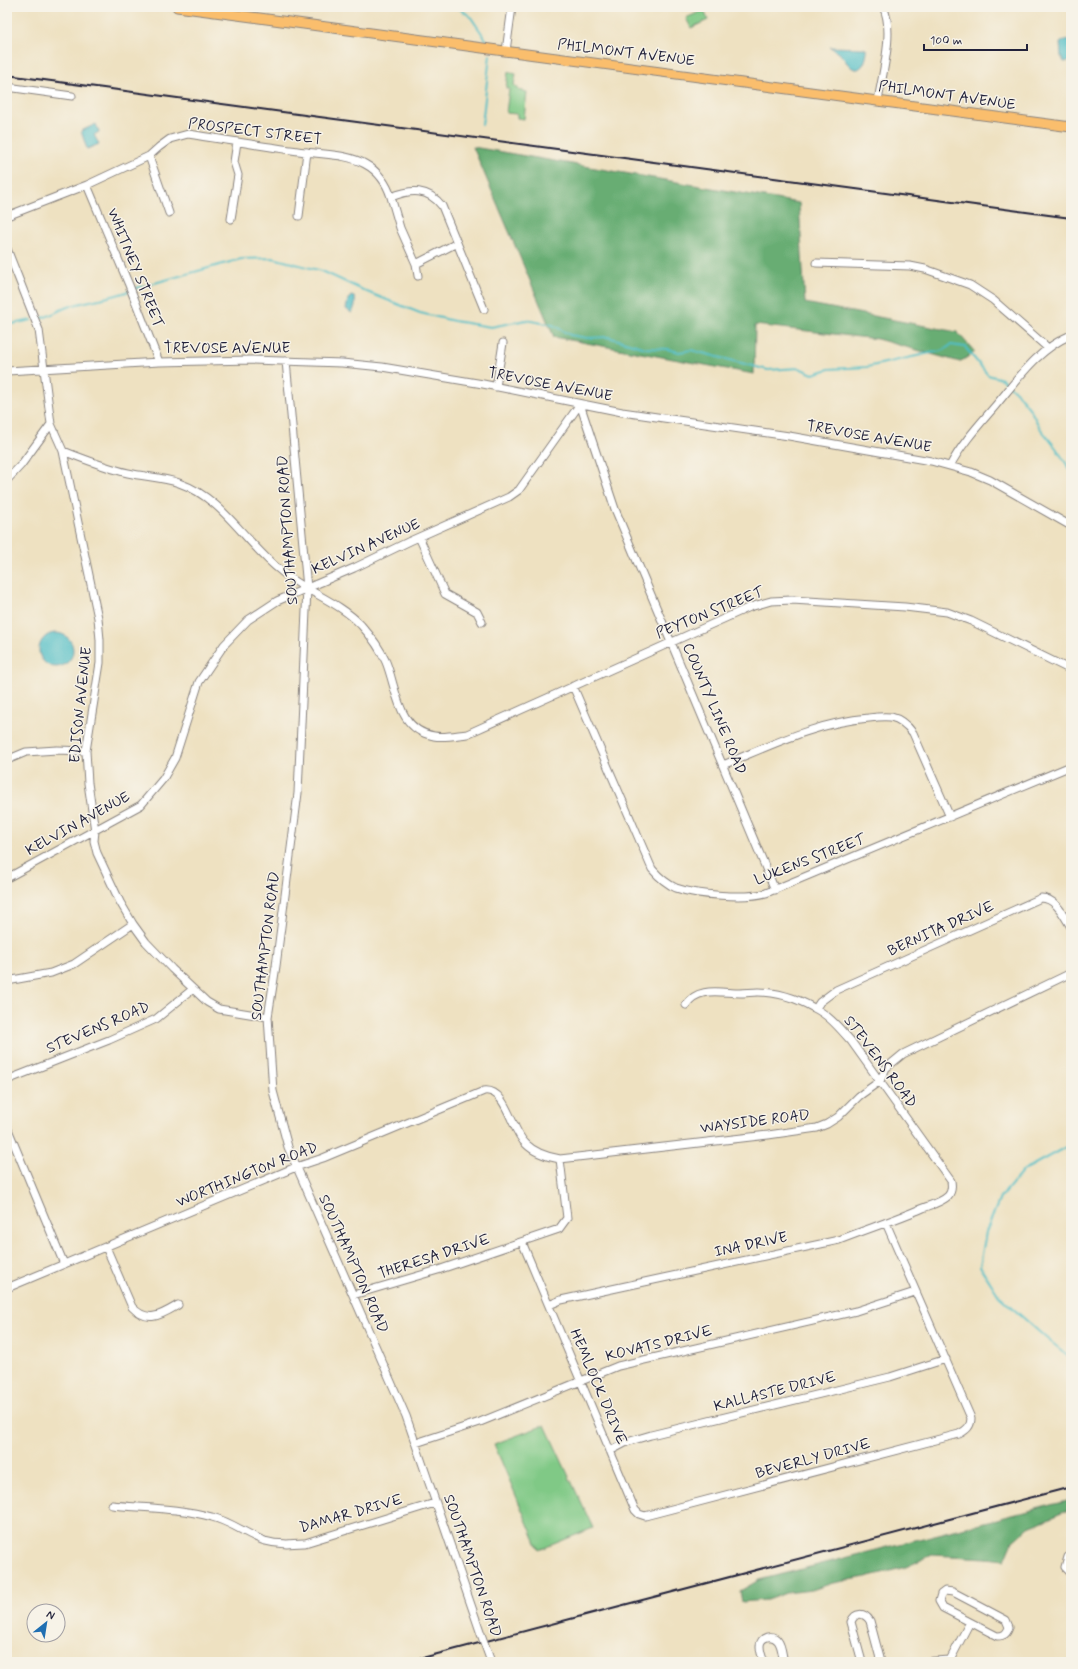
<svg xmlns="http://www.w3.org/2000/svg" width="1078" height="1669" font-family="Mynerve,sans-serif">
	<rect width="100%" height="100%" fill="#f7f3e8"/>
	<filter id="ink" filterUnits="userSpaceOnUse"><feTurbulence type="fractalNoise" baseFrequency=".025" numOctaves="2"/><feDisplacementMap in="SourceGraphic" scale="8" xChannelSelector="R" yChannelSelector="G"/><feConvolveMatrix kernelMatrix="1 2 1 2 8 2 1 2 1" color-interpolation-filters="sRGB"/></filter>
	<filter id="wash" filterUnits="userSpaceOnUse"><feTurbulence type="fractalNoise" baseFrequency=".012" numOctaves="4" result="noise"/><feDisplacementMap in="SourceGraphic" scale="16" xChannelSelector="R" yChannelSelector="G"/><feGaussianBlur stdDeviation="0.9" result="paint"/><feColorMatrix in="noise" values="0 0 0 0 0 0 0 0 0 0 0 0 0 0 0 0 0 1.4 0 .05"/><feComposite in="paint" operator="in"/></filter>
	<g filter="url(#wash)">
		<rect width="100%" height="100%" fill="#eee1c1"/>
		<!-- green -->
		<path fill="#80c986" stroke="#517660" d="M704,10L708,20L691,28L686,18Z
			M508,72L516,74L514,85L518,88V90L527,92L524,119L517,118V114L506,113L509,89L506,88Z
			M545,1425L593,1528L539,1550L494,1444Z"/>
		<!-- forest -->
		<path fill="#68ad73" stroke="#456857" d="M473,147L799,203L805,303L957,332L975,352L960,362L877,339L755,325L754,374L554,337Z
			M1071,1500V1509L1029,1527L1013,1541L1005,1560L986,1558L932,1555L906,1567L866,1577L833,1583L812,1590L786,1593L767,1600L742,1602L740,1591L759,1580Z"/>
		<!-- water -->
		<path fill="#50bec6" stroke="#397080" d="M1071,39V61L1064,62L1061,56L1060,43L1064,40Z
			M830,47L864,48L867,50C867,58 862,75 851,67C847,64 844,58 840,54C837,51 833,49 830,47Z
			M96,124L99,132L94,135L99,144L87,149L81,131Z
			M351,296L354,297C357,302 354,309 352,313L346,309L348,299Z
			M39 650a17 17 0 1 1 34 0a17 17 0 1 1-34 0Z"/>
		<g fill="none" stroke-linecap="round" stroke-linejoin="round">
			<!-- stream -->
			<path stroke="#50bec6" stroke-width="2" d="M457,7L470,16L487,41
				M482,125L490,55
				M133,289L241,259L273,258L322,271L367,292L420,313L454,321L491,327L526,320L553,325L570,335L587,338L608,337L646,348L667,349L679,352L691,350L768,370L799,368L813,374L829,369L867,367L930,353L942,351L951,345L965,347L988,375L1002,379L1017,393L1030,409L1040,428L1056,448L1071,471
				M37,319C48,318 55,312 65,308C86,300 109,299 129,291
				M7,325L32,320
				M1071,1145L1064,1148L1024,1170L1000,1198L986,1232L980,1266L999,1296L1046,1338L1071,1358"/>
		</g>
	</g>
	<g filter="url(#ink)">
		<g fill="none" stroke-linecap="round" stroke-linejoin="round">
			<!-- minor casing -->
			<g stroke="#88827e" stroke-width="9">
				<path id="minor" d="M506,51L512,7
					M7,87L72,96
					M878,101C882,75 895,30 883,7
					M149,156L169,213
					M87,185L129,285L159,362
					M391,197L400,228L416,264L418,276
					M7,216L87,185L149,156L159,147L170,139L188,134C227,140 266,147 306,152C326,155 347,154 365,164C378,171 387,184 391,197C411,189 428,188 442,206L484,309
					M299,216L307,152
					M231,219L238,175L234,162L237,142
					M7,249L39,330L51,424L63,451L98,618L100,640V663L86,751L88,783L95,831L94,841L97,853L120,902L133,924L146,942L172,969L207,1002L219,1009L268,1017
					M816,263L910,266L925,269L970,285L993,300L1048,348
					M416,264L457,243
					M286,361L307,588L298,793L276,966L268,1017L273,1091L288,1147L406,1416L481,1634
					M7,371L159,362L252,360L342,363L382,367L483,384L622,412L789,436L931,461L971,472L990,480L1071,526
					M496,387L503,343
					M580,404L615,509L775,890
					M63,451C84,459 106,468 128,473C145,477 163,477 179,483C223,498 246,544 281,571C306,592 338,601 361,625C371,636 380,648 386,662C397,689 397,730 434,736C444,738 457,735 467,734L750,607L771,601L792,600L905,607L947,612L971,621L1071,670
					M950,466C962,443 979,425 996,405C1018,379 1038,349 1071,335
					M7,480L21,465L51,424
					M419,537L445,594L477,612L482,622
					M573,686L652,869C658,876 667,884 676,888C696,895 746,899 766,893L1071,766
					M7,760L26,752L57,750L86,751
					M723,765C771,745 818,722 869,718C876,717 884,716 891,717C900,719 907,725 913,733L950,817
					M7,878L141,805L163,779L175,758L199,682L224,645L248,620L277,601L354,568L410,541L509,497L519,490L580,404
					M7,981L51,973L74,964L133,924
					M816,1008L820,1002L836,990L1041,898C1056,898 1064,916 1071,927
					M7,1080L109,1040L156,1019L193,989
					M7,1127L64,1264
					M522,1242L635,1510L639,1514L645,1516L959,1434C967,1430 971,1426 971,1418L886,1223
					M106,1247L132,1307C148,1324 161,1315 178,1305
					M7,1288L296,1167L323,1158L484,1091C507,1088 511,1131 526,1144C535,1153 548,1157 560,1159L768,1135L817,1128L827,1124L838,1117L859,1096L880,1081L886,1068L903,1054L1071,973
					M353,1295L438,1270L559,1229L567,1218L560,1159
					M549,1305L561,1300L839,1240C867,1229 895,1220 923,1208C931,1205 942,1202 948,1196C952,1192 952,1187 951,1181L851,1041C840,1029 829,1015 814,1008C798,999 777,992 758,992C752,992 746,993 740,993C721,993 698,986 686,1005
					M416,1443L480,1422L618,1366L856,1311L915,1292
					M610,1451L627,1442L651,1435L890,1377L946,1359
					M112,1505C144,1508 181,1508 212,1517C232,1522 247,1535 265,1541C279,1545 291,1544 305,1543L435,1503
					M1071,1555L1068,1557L1065,1567L1071,1573
					M945,1591L953,1592L1006,1620L1009,1627C1007,1634 1004,1636 997,1636L943,1608L939,1601L941,1594Z
					M950,1660L970,1622
					M673,1662H683
					M764,1662C762,1657 760,1652 760,1646C760,1637 772,1633 778,1641C782,1646 782,1655 784,1662
					M862,1662L851,1622C855,1612 864,1612 870,1621L881,1662
					M922,1662L950,1660"/>
			</g>
			<!-- major casing -->
			<g stroke="#88827e" stroke-width="11">
				<path id="major" d="M177,7L1071,127"/>
			</g>
			<!-- minor -->
			<use href="#minor" stroke="#fff" stroke-width="7"/>
			<!-- major -->
			<use href="#major" stroke="#fabe6d" stroke-width="9"/>
			<!-- rail -->
			<path stroke="#22223b" stroke-width="2" d="M7,75L1071,218
				M407,1662L1071,1487"/>
			<!-- minor-bridge casing -->
			<g stroke="#88827e" stroke-width="9" stroke-linecap="butt">
				<path id="minor-bridge" d="M481,1634L490,1659"/>
			</g>
			<!-- minor-bridge -->
			<use href="#minor-bridge" stroke="#fff" stroke-width="7"/>
		</g>
	</g>
	<g text-anchor="middle" dominant-baseline="central" stroke-width="3" stroke-linejoin="round" paint-order="stroke">
		<!-- street labels -->
		<g font-size="15" fill="#22223b" stroke="#f7f3e8">
			<text transform="translate(626 53) rotate(7)">PHILMONT AVENUE</text>
			<text transform="translate(947 96) rotate(8)">PHILMONT AVENUE</text>
			<text transform="translate(255 132) rotate(7)">PROSPECT STREET</text>
			<text transform="translate(135 268) rotate(68)">WHITNEY STREET</text>
			<text x="227" y="349">TREVOSE AVENUE</text>
			<text transform="translate(550 385) rotate(11)">TREVOSE AVENUE</text>
			<text transform="translate(869 437) rotate(10)">TREVOSE AVENUE</text>
			<text transform="translate(288 530) rotate(-94)">SOUTHAMPTON ROAD</text>
			<text transform="translate(366 547) rotate(-24)">KELVIN AVENUE</text>
			<text transform="translate(710 613) rotate(-22)">PEYTON STREET</text>
			<text transform="translate(81 705) rotate(-84)">EDISON AVENUE</text>
			<text transform="translate(714 709) rotate(67)">COUNTY LINE ROAD</text>
			<text transform="translate(78 824) rotate(-29)">KELVIN AVENUE</text>
			<text transform="translate(810 860) rotate(-21)">LUKENS STREET</text>
			<text transform="translate(941 929) rotate(-24)">BERNITA DRIVE</text>
			<text transform="translate(266 946) rotate(-83)">SOUTHAMPTON ROAD</text>
			<text transform="translate(98 1028) rotate(-23)">STEVENS ROAD</text>
			<text transform="translate(880 1062) rotate(53)">STEVENS ROAD</text>
			<text transform="translate(755 1122) rotate(-7)">WAYSIDE ROAD</text>
			<text transform="translate(247 1175) rotate(-22)">WORTHINGTON ROAD</text>
			<text transform="translate(751 1245) rotate(-12)">INA DRIVE</text>
			<text transform="translate(434 1257) rotate(-18)">THERESA DRIVE</text>
			<text transform="translate(353 1264) rotate(66)">SOUTHAMPTON ROAD</text>
			<text transform="translate(659 1344) rotate(-14)">KOVATS DRIVE</text>
			<text transform="translate(598 1387) rotate(67)">HEMLOCK DRIVE</text>
			<text transform="translate(775 1392) rotate(-14)">KALLASTE DRIVE</text>
			<text transform="translate(813 1459) rotate(-15)">BEVERLY DRIVE</text>
			<text transform="translate(351 1514) rotate(-16)">DAMAR DRIVE</text>
			<text transform="translate(472 1566) rotate(71)">SOUTHAMPTON ROAD</text>
		</g>
	</g>
	<!-- margin -->
	<rect width="1078" height="1669" fill="none" stroke="#f7f3e8" stroke-width="24"/>
	<!-- north arrow -->
	<g transform="translate(46 1623) rotate(30)"><circle r="19" fill="#f7f3e8" stroke="#a29fa3"/>
	<path d="M0-3L7 15L0 10L-7 15Z" fill="#1f6fb2"/>
	<text y="-6" font-size="11" font-weight="bold" text-anchor="middle" fill="#22223b">N</text>
	</g>
	<!-- scale -->
	<path d="M924 44v6h103v-6" fill="none" stroke="#22223b" stroke-width="2"/>
	<text x="930" y="44" font-size="12" fill="#22223b" stroke="#f7f3e8" stroke-width="3" paint-order="stroke">100 m</text>
</svg>
